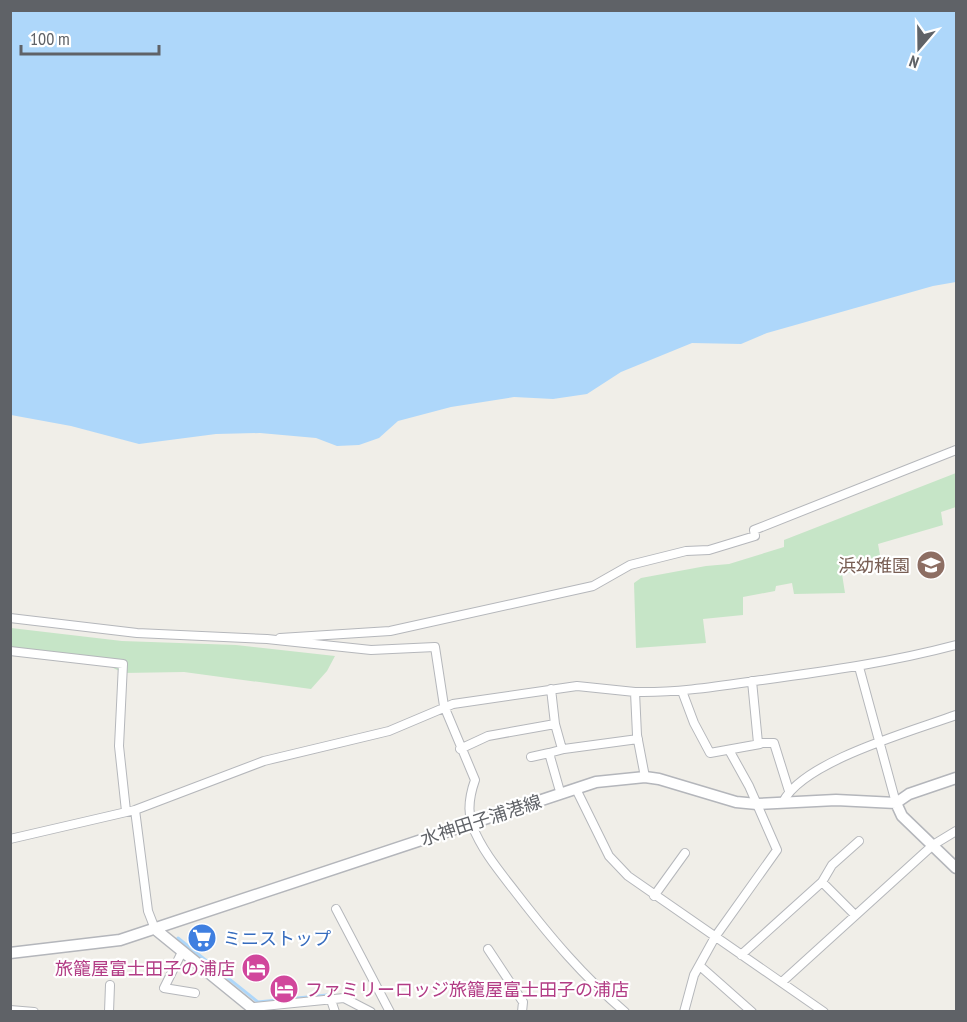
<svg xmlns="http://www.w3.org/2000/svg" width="967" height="1022" font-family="'PT Sans Narrow','Noto Sans JP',sans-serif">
	<rect width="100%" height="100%" fill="#f0eee8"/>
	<!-- green -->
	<path fill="#c6e5c7" d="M956,473V507L941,512L943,525L878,544L882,566L842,574L845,593L794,594L792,583L776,586L775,591L743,597V615L703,619L706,643L636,648L634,583L641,578L706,566L729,564L784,547V540Z
		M11,628L122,641L236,645L335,656L327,671L311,689L184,672L123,673L92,657L11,648Z"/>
	<!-- water -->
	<path fill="#aed7fa" d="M10,11H956V282L933,286L767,333L741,344L692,343L621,372L587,394L553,399L514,397L451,407L398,421L379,438L359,445L337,446L316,438L260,433L216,434L139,444L71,426L11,415Z"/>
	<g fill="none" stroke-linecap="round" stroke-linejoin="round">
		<!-- stream -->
		<path stroke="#aed7fa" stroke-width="3" d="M178,938L258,1002L327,995"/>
		<!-- street casing -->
		<g stroke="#b5b7bb" stroke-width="10">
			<path id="street" d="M10,618L137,633L267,639L371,650L435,647L444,706L475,780C470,794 467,810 472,825C482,851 500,872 517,894C551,938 582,975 625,1012
				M280,638L390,631L593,586L630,565L686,551L709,550L755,536L754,530L956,450
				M10,651L123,664L119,746L126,811
				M859,667L896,803
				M752,681L758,743H774L789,791
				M551,689L555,724L562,749
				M682,691L694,723L710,753L760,744
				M635,692C678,693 720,686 762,680C828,671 892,662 956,645
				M460,749L488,736L555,724
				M531,757L549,753
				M559,788L549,753L564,749L638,739
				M576,789L609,856L628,876L824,1012
				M783,802C803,761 913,731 956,715
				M135,810L148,911L155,929
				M10,839L135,810L264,761L389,731L453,704L577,686L635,692L637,735L645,777
				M822,882L855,915
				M654,896L685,853
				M336,909L390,1012
				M488,949L523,1002L522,1012
				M182,952L164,988L195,993
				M741,955L822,882L832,865L859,841
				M700,966L752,1012
				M782,982L933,845L956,831
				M331,1000L335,1012
				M253,1007L344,998L371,1012
				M10,1010L34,1012
				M109,1012L110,985
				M684,1012L694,975L715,937L777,850L749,786L729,750"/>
		</g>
		<!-- secondary casing -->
		<g stroke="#b4b6bb" stroke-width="13">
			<path id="secondary" d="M896,803L902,816L956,868
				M155,929L257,1012
				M10,953L120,940L596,782L645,777L659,779L736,802L757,804L836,800L896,803L909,794L956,778"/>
		</g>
		<!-- street -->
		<use href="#street" stroke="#fff" stroke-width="8"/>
		<!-- secondary -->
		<use href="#secondary" stroke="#fff" stroke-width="10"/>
	</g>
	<!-- icons -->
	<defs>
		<g id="school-disc" transform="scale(1.5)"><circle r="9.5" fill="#8d6e63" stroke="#fff"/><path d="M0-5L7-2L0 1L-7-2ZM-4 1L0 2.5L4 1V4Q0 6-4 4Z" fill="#fff"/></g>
		<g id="supermarket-disc" transform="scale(1.5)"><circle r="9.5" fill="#3f7fe0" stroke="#fff"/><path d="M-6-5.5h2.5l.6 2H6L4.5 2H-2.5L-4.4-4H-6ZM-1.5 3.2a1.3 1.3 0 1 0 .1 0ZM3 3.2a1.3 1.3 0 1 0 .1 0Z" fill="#fff"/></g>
		<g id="hotel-disc" transform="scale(1.5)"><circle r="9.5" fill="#d1479c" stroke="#fff"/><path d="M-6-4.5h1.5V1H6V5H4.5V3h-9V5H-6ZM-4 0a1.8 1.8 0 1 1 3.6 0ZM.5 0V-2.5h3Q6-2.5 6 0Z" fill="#fff"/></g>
	</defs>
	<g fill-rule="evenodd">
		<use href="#school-disc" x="931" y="565"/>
		<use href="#supermarket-disc" x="202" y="938"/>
		<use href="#hotel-disc" x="256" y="968"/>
		<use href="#hotel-disc" x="284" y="989"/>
	</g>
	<g text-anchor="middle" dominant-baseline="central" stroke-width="4.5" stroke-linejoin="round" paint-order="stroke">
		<!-- education labels -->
		<g font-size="18" fill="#785e54" stroke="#fff" text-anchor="end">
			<text x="910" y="565">浜幼稚園</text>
		</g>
		<!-- street labels -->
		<g font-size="18" fill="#5f6267" stroke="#fff">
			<text transform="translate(481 820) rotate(-18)">水神田子浦港線</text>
		</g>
		<!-- shop labels -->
		<g font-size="18" fill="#366cbe" stroke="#fff" text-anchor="start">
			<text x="223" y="938">ミニストップ</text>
		</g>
		<!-- hotel labels -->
		<g font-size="18" fill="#b23c85" stroke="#fff" text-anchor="end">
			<text x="235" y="968">旅籠屋富士田子の浦店</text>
			<text x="305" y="989" text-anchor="start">ファミリーロッジ旅籠屋富士田子の浦店</text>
		</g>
	</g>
	<!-- border -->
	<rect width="967" height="1022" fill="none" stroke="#5f6267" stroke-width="24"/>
	<!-- north arrow -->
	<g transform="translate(919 48) rotate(200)" stroke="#ffffff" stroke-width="4.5" paint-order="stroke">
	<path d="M0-4.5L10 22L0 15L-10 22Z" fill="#5f6267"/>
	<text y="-9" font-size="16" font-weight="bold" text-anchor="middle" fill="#5f6267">N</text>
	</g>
	<!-- scale -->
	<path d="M21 45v9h138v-9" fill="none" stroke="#5f6267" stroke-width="3"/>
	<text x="30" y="45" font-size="18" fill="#5f6267" stroke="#ffffff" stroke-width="4.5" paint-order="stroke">100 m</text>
</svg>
